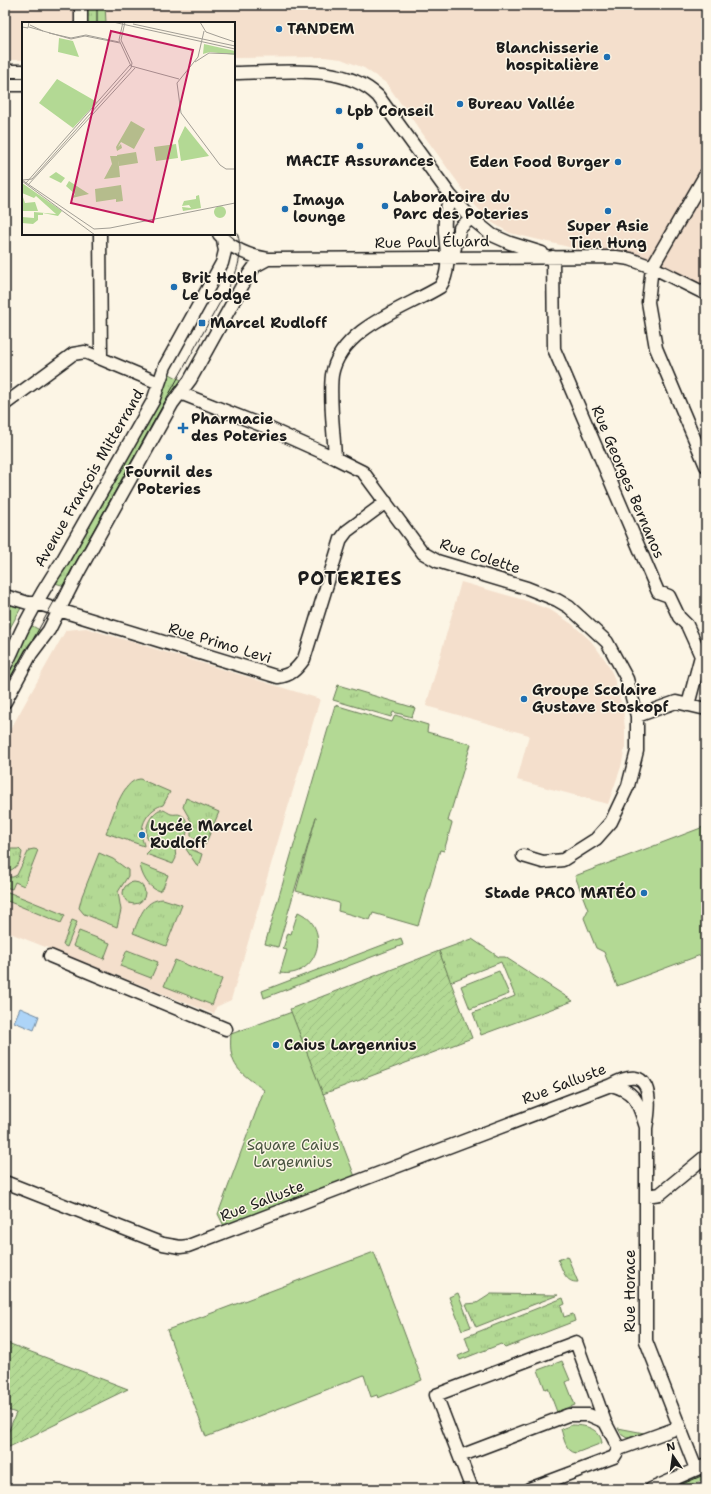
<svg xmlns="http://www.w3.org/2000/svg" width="711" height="1494" font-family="'Shantell Sans',sans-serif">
	<defs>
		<pattern id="grass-tufts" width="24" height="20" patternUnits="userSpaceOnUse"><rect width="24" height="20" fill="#b3d994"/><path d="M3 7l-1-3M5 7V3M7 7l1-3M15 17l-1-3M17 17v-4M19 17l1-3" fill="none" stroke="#99ba7f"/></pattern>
		<pattern id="garden-furrows" width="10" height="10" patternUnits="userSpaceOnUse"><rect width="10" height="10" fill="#b3d994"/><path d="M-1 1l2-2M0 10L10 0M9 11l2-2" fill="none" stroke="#99ba7f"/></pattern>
	</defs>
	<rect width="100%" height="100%" fill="#fcf5e5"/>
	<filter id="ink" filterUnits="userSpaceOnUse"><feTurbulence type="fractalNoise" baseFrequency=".025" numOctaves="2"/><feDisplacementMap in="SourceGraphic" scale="8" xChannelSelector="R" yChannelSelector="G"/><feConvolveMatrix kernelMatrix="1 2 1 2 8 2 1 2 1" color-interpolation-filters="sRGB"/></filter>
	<g filter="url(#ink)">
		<!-- built -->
		<path fill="#f4dfcc" d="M5,5H706V294L652,267L510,233L491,222L472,202L386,83L364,68L341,59L324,57L234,58V23H23V60H5Z
			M461,582L527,601L552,611L572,624L591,641L606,661L613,675L623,708L625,729V747L621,767L608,804L517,780L529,735L426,706Z
			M86,628L320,699L231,1000L216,1007L214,1014L5,931V739L66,630Z"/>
		<!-- grass -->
		<path fill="url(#grass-tufts)" stroke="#687a58" d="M87,5H105L106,23H87Z
			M166,372L185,382L68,587L52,582Z
			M29,624L43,632L5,696V673L21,644Z
			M338,685L415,708L412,717L393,712L391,717L333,700Z
			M140,779L170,792L163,805C150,808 140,823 142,837C142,841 144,843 144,846L106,833C113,817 122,780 140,779Z
			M186,798L219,812L205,845L191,836V821L183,807Z
			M159,810C165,809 166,812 171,814C175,815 178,813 181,815C191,819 188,838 181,844L148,840C143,829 150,815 159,810Z
			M165,844L175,849L176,858L173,864L146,854L153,847Z
			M188,848L202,854L198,867L186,849Z
			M5,849H19L22,852C21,862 16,870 5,872Z
			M34,849L38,850L24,886L15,882L12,889L5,887V877H13L17,875L29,850Z
			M99,853L113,859L128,870V876L118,892L121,910L117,927L84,914L79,908L82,896Z
			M140,864L168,875L163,888L159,891C148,888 141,874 140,864Z
			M123 893a11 11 0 1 1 22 0a11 11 0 1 1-22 0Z
			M5,892H8L65,915L61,923L5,900Z
			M163,899L182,905L166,946L133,933C140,918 143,900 163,899Z
			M72,920L77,922L67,947L63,945Z
			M472,939L499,957H505L573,1001L481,1035L473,1013L515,996L501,962L450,982L439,951Z
			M567,1256L578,1282C565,1283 563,1270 558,1260Z
			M491,1294L558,1295L476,1327L466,1304L477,1303Z
			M563,1298L565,1304L561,1306L564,1317L573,1314L575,1321L505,1348L501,1344L460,1360L458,1356L470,1351L465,1337Z
			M618,1428L644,1433L627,1438L622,1435Z
			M706,1473V1479L682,1489H669Z"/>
		<!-- park -->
		<path fill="#b3d994" stroke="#687a58" d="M5,603L21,608L5,637Z
			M335,705L392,722L395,715L428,725L427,732L471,744L448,821L452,823L444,851L440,850L418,926L373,913L370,920L338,911L339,903L296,891L316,817L278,947L265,944Z
			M706,826V953L617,986L604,952L596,948L584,918L588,910L575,876Z
			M298,912C333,927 318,979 280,973L287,950L283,949L288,933L291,934Z
			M79,931L110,943L104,959L73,946Z
			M401,938L403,945L264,998L262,991Z
			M127,950L158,962L151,978L120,966Z
			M175,960L222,979L212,1005L164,986Z
			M499,971L509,994L470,1009L461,986Z
			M292,1012L357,1182L227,1232L218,1214L264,1090C240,1072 228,1067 231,1034Z
			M374,1252L422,1380L378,1398L377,1395L371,1397L364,1375L206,1437L167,1330Z
			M458,1293L471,1327L462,1330L449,1297Z
			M562,1361L570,1380L566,1382L575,1405L557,1412L548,1388L545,1389L538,1370Z
			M572,1425C584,1425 600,1428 602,1443L576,1453C565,1451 564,1438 561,1429Z"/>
		<!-- garden -->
		<path fill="url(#garden-furrows)" stroke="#687a58" d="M439,951L472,1038L323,1094L290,1009Z
			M5,1342L128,1389L5,1449V1440L16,1413L5,1409Z"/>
		<!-- water -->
		<path fill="#add4f7" stroke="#738a9f" d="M20,1008L39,1016L34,1030L14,1022Z"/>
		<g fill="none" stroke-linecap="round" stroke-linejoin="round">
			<!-- minor casing -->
			<g stroke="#1c1c1c" stroke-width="15">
				<path id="minor" d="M81,5V23
					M5,71H23
					M234,73C280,73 343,62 378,96L450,195L471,218L492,235L510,243L542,253
					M5,85H23
					M706,174L652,267L648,302L656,348L706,466
					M450,195C448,203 446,212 445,220C443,242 454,267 440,287C406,308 340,328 332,375C329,397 334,434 335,458L363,472L423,553L437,561L527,588L557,600L569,607L607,642L627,679L637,716V751L628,786L611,822L596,839L563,860L543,862L523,856
					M100,234L101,357
					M219,234C231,249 249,256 268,259L616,257L630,259L652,267L706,294
					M553,257L554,349L658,592L669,596L679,617L687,625L701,656L688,705
					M447,258L454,251L460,228L471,218
					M180,393L266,427L335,458
					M5,404L73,354L85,352L159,383
					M5,596L28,603H36L278,677C291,675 296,670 304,659L341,539L347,531L386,502
					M5,666C13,652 18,636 26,622C37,601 48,582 61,563L153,401L165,366L222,263L225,251L223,239
					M5,702L31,654L49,630L79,571L172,404L190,380L247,277L255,266L268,259
					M637,716L676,702L706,709
					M50,956L226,1029
					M611,1085C637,1092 638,1103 646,1127
					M5,1182L163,1244L180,1247L188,1246L611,1085C651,1062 652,1098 646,1128V1341L696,1469
					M646,1196L660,1194L706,1156
					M460,1456L568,1415H589L605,1422
					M472,1489L436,1395L576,1342L605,1422L619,1449L680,1427
					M529,1489L614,1457L619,1449
					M651,1489L706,1465"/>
			</g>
			<!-- minor -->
			<use href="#minor" stroke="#fcf5e5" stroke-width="12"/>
			<!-- tram -->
			<path stroke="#1c1c1c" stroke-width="1" d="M97,5V23
				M5,690L234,277C241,260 243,243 234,226
				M671,1489L706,1474"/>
		</g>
	</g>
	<!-- markers -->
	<g fill="#1f6fb2" stroke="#fcf5e5" stroke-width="1.5">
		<circle cx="279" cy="29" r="4"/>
		<circle cx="607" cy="57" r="4"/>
		<circle cx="460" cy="104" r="4"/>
		<circle cx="339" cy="111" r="4"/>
		<circle cx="360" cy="146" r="4"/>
		<circle cx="618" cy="162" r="4"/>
		<circle cx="385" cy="206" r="4"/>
		<circle cx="285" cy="209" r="4"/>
		<circle cx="608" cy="211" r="4"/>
		<circle cx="174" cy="287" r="4"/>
		<rect x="198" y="319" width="8" height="8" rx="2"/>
		<path d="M181 422h4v4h4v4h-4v4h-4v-4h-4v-4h4z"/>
		<circle cx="169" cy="457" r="4"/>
		<circle cx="524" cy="699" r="4"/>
		<circle cx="142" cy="835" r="4"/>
		<circle cx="644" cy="893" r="4"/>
		<circle cx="276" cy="1045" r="4"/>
	</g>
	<g text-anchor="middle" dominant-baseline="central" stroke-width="3" stroke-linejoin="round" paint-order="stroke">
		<!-- poi labels -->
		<g font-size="15" font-weight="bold" fill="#1c1c1c" stroke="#fcf5e5" text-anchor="start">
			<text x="287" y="29">TANDEM</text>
			<text x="599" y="48" text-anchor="end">Blanchisserie<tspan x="599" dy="17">hospitalière</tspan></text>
			<text x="468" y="104">Bureau Vallée</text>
			<text x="347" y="111">Lpb Conseil</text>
			<text x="360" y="161" text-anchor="middle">MACIF Assurances</text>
			<text x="610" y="162" text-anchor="end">Eden Food Burger</text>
			<text x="393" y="197">Laboratoire du<tspan x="393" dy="17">Parc des Poteries</tspan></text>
			<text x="293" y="200">Imaya<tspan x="293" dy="17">lounge</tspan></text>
			<text x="608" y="226" text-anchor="middle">Super Asie<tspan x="608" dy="17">Tien Hung</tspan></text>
			<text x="182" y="278">Brit Hotel<tspan x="182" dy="17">Le Lodge</tspan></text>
			<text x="210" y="323">Marcel Rudloff</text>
			<text x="191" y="419">Pharmacie<tspan x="191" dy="17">des Poteries</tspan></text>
			<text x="169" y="472" text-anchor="middle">Fournil des<tspan x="169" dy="17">Poteries</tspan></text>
			<text x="532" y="690">Groupe Scolaire<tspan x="532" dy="17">Gustave Stoskopf</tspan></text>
			<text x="150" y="826">Lycée Marcel<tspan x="150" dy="17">Rudloff</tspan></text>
			<text x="636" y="893" text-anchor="end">Stade PACO MATÉO</text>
			<text x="284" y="1045">Caius Largennius</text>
		</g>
		<!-- street labels -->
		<g font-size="15" fill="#1c1c1c" stroke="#fcf5e5">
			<text transform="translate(432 242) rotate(-1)">Rue Paul Éluard</text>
			<text transform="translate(89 478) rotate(-60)">Avenue François Mitterrand</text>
			<text transform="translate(628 482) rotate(67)">Rue Georges Bernanos</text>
			<text transform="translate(480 556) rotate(18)">Rue Colette</text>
			<text transform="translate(220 643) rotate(17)">Rue Primo Levi</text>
			<text transform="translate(564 1084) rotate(-21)">Rue Salluste</text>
			<text transform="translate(262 1201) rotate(-21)">Rue Salluste</text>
			<text transform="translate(630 1291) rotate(-90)">Rue Horace</text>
		</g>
		<!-- park labels -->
		<g font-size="15" fill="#495540" stroke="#fcf5e5">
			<text x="293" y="1145">Square Caius<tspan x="293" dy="17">Largennius</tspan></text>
		</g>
		<!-- district labels -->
		<g font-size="19" font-weight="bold" letter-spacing="1" fill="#1c1c1c" stroke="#fcf5e5">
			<text x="350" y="578">POTERIES</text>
		</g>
	</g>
	<!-- overview -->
	<g transform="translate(22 22)">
		<rect width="213" height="213" fill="#fcf5e5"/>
		<path d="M182,22L213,29V33L188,30L181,32ZM0,172L3,181L13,180L16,189H0ZM177,173L179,186L161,189L160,185L169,186L167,183L160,184L162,179L174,177V174Z" fill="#b3d994"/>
		<path d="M0,161L40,189L36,194L21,191V193H16V198L11,202L0,201V195L12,196V190L34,192L14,174L12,176L0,171Z" fill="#b3d994"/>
		<path d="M37,16L51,19L57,35L36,30ZM35,57L75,80L51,106L17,81ZM109,99L123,107L112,127L99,120L96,125L99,122L100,126L95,129L94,125ZM163,104L187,134L159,139L156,119ZM154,122L156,136L134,139L132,125ZM88,134H96L98,155L82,157L90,142ZM34,150L43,156L39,161L27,155ZM99,163L101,179L94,180V177L74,180L73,167ZM192 190a6 6 0 1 1 12 0a6 6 0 1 1-12 0Z" fill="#b3d994"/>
		<path d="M114,130L116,141L97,144L95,133ZM47,159L67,172L50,176L53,172L44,164Z" fill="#b3d994"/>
		<path fill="none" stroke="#a29e95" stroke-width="1" d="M91,0L213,27M101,0L97,18L109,44L157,57M178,0L184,10L198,15M111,2L213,24M8,3L21,9M0,5L6,6L7,0M7,5L49,17L63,14L98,21M182,9L176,35L155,61L159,91L198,143L204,147H213M27,11L49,16L64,13L97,20M198,15L213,20M173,40L187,31L213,32M0,158L72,207L88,206L213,181M1,158L10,157L109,46L110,41L99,18L103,0M0,159L73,213M4,161L108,43M6,163L113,46"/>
		<path fill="#c2185b" fill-opacity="0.15" stroke="#c2185b" stroke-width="2" d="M89,9L171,28L131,200L49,181Z"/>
		<rect width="213" height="213" fill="none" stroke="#1c1c1c" stroke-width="2"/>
	</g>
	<!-- margin -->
	<rect width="711" height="1494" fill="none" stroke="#fcf5e5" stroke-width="20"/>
	<rect x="10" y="10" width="691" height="1474" fill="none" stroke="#1c1c1c" stroke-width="1.5" filter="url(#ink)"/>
	<!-- north arrow -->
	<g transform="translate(673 1456) rotate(347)" stroke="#fcf5e5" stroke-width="3" paint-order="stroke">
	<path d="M0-3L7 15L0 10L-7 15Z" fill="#1c1c1c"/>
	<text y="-6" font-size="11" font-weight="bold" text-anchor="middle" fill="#1c1c1c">N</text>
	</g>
</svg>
